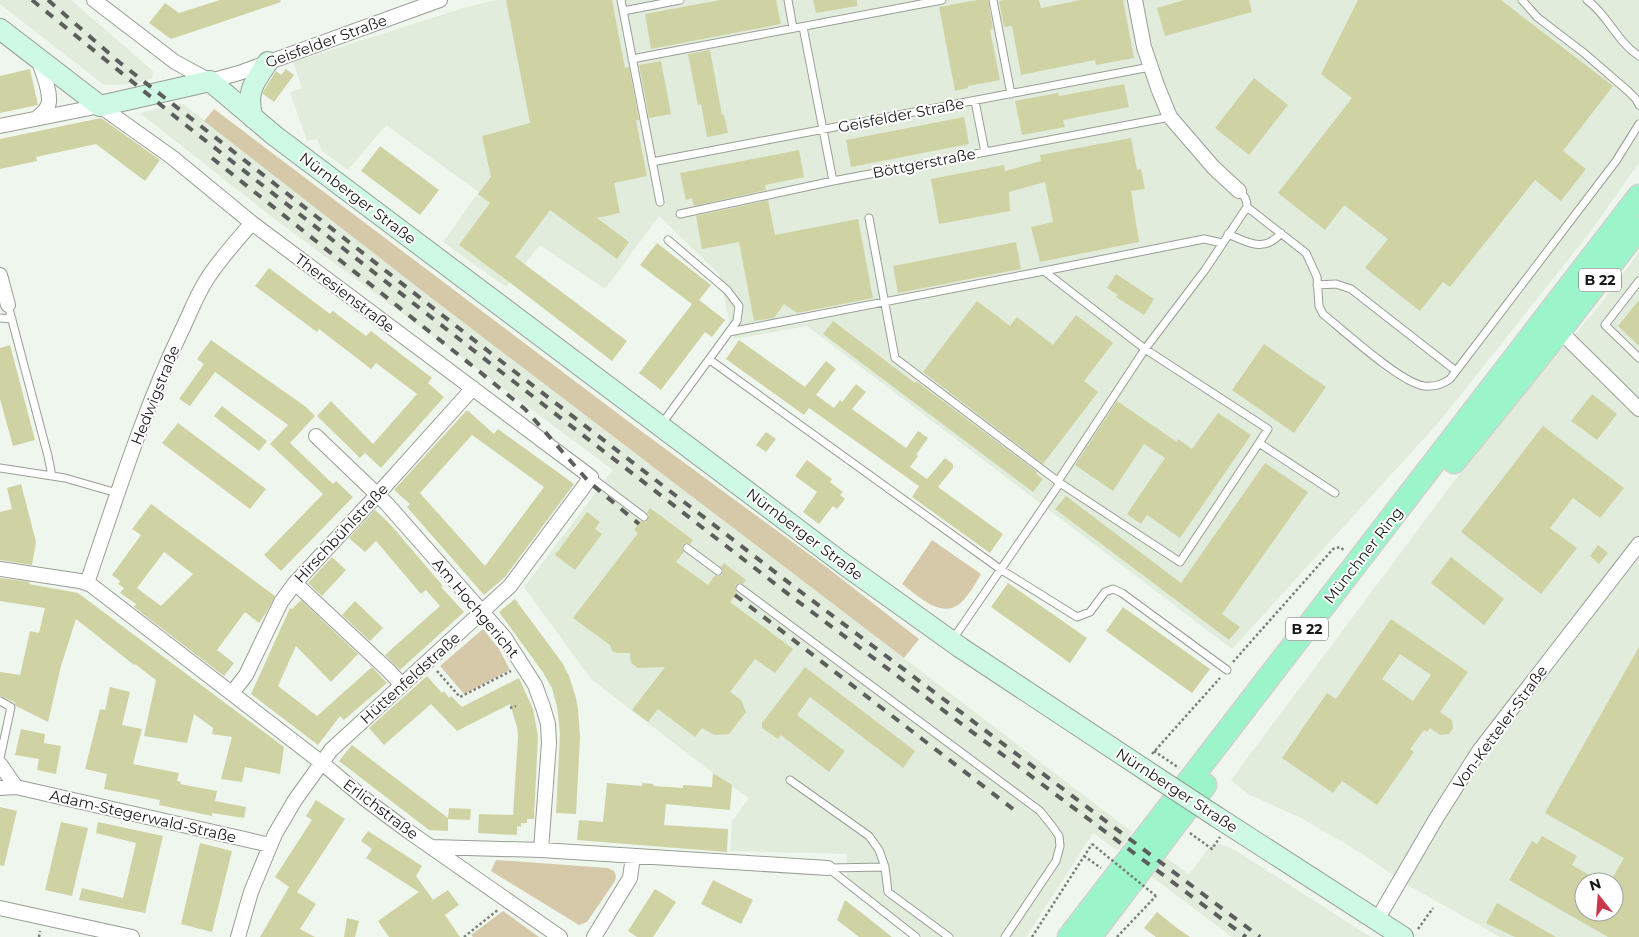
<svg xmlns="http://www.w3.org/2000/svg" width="1639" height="937" font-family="Montserrat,sans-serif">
	<rect width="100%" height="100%" fill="#eff6ed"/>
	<!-- built -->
	<path fill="#e1ecdc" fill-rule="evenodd" d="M0,0H71L153,71L152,78L132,84L104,85L0,4Z
		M496,0H1639V163L1591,231L1439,422L1232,649L807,326L733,339L719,274L659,216L605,289L540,245L506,287L443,242L479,192L386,125L348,170L322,151L317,139L307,141L290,92L302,88L293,62L467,7Z
		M182,103L434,300L1132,832L1118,851L1093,833L1026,937H922L847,879V854L730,851L732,821L749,798L713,773L591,679L524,587L613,470L272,217L140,113Z
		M1639,252V937H1500L1408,885L1361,853L1303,819L1248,794L1231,780L1482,444L1603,301ZM1584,882H1614V912H1584Z
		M1213,843L1221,844L1235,850L1371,937H1232L1147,873L1162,855L1189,874Z"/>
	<!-- green -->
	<path fill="#d5c9aa" d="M214,109L641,431L825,566L919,639L904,658L434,300L204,121Z
		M932,540L981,574C977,581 972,590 966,597C946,624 921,598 902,584Z
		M483,629L499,649L510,670L464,694L440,666Z
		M496,860L608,868L614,871L616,876L615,881L587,922L579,925L491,871Z
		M503,911L539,937H473L471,935Z"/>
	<!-- building -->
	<path fill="#cfd3a4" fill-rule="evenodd" d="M220,0H280L281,2L171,39L149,23L165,3L179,13Z
		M506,0H612L625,68L629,67L639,120H636L647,176L614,183L620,213L597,218L629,242L617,259L550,210L515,257L627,341L612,361L517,288L459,245L490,203L478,194L491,177L482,136L530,123Z
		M720,0H776L781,24L651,49L645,14Z
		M813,0H857V6L816,13Z
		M977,0H988L993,29L990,30L1000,80L968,86V88L955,91L939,7Z
		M1004,0H1039L1041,8L1081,0H1123L1134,58L1096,65L1095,60L1021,75L1012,26L1004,27L999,1Z
		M1184,0H1249L1252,12L1165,36L1157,8Z
		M1358,0H1501L1613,86L1563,151L1586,169L1561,201L1535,180L1450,287L1443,282L1420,311L1365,268L1388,239L1344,205L1325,230L1278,193L1352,98L1321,74Z
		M710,50L722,115H724L728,133L707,137L701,104L698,105L688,54Z
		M661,61L671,114L649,118L639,65Z
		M30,69L38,105L0,113V76Z
		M286,69L294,75L274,102L263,94V92L276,71L281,75Z
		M1254,78L1288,105L1249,155L1215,128Z
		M1124,84L1129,107L1063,120L1065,127L1022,135L1015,101L1058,93L1059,96Z
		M964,117L969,144L851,167L846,140Z
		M101,118L160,160L145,181L96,144L36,157L37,161L0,169V139Z
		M1131,138L1137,170L1141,169L1145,189L1131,191L1139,242L1040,262L1031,227L1053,222L1045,182L1009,192L1010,211L939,224L931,179L1004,165L1005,171L1041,161L1040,155Z
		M380,146L439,190L420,215L361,171Z
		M799,150L804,177L765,185L766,190L694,206L692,198L686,200L680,173Z
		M768,200L775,235L858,219L873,298L797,313L784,304L774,318L754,321L739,242L702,249L696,216Z
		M1016,242L1021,269L898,293L893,266Z
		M657,243L711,285L699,300L725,320L712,337L705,332L661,390L639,373L692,304L640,265Z
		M269,268L330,314L333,311L366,336L371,331L432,378L428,383L444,397L381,468L365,453L360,458L317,416L331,401L373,444L417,394L376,363L371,369L319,329L317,332L255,286Z
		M1116,274L1154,299L1144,315L1116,297L1118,295L1107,288Z
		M1639,300V346L1618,326Z
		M977,301L1010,326L1017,317L1053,345L1076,315L1113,343L1084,381L1098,392L1043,464L923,372Z
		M833,321L915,383L916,381L1037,472L1036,474L1043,479L1033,492L823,334Z
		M211,340L306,407L315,416L290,443L333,484L336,481L353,497L281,571L264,555L323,494L270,444L288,425L215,372L190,406L179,399L204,364L197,359Z
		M739,340L805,387L826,361L836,369L816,395L834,408L840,400L842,402L856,384L866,392L852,409L906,448L918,431L928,438L916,455L918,456L910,467L927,479L945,458L953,464V468L938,487L1003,534L990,553L912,497L919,486L809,408L804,415L726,359Z
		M1264,344L1326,387L1294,433L1232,390Z
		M10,345L35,440L13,446L0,399V348Z
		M1592,394L1617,414L1597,440L1571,421Z
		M1117,401L1177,442L1178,439L1192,449L1218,413L1251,435L1180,538L1147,515L1141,524L1127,514L1165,458L1144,444L1113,491L1075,465Z
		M222,406L267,441L259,451L214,416Z
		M467,410L494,434L498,429L574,484L504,578L484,595L407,507L410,504L394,490ZM472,435L544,487L485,566L420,493Z
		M178,423L266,489L250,509L162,443Z
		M1543,426L1624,488L1600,518L1573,498L1550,528L1577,548L1541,594L1461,532Z
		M766,432L776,439L766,452L756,445Z
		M807,460L832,479L830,482L843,492L840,495L845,499L837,509L833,506L819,524L803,512L817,492L795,476Z
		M1265,463L1308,492L1222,614L1240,627L1229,640L1055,509L1066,496L1181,583Z
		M21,484L36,542L32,565L0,560V512L12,509L7,488Z
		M151,504L275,596L266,613L259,623L245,612L217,650L234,663L224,676L134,607L136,604L120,593L124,588L118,584L120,581L112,575L141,535L132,529ZM164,552L193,574L161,606L137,588Z
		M650,508L693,540L690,544L687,543L683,544L682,548L684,552L676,562L708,585L715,575L718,576L722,575L723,571L721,567L724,563L746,580L743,584L740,583L736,584L735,588L737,592L730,602L793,649L775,673L755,659L730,692L741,700L746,712L729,734L715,735L702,728L695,737L658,709L648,722L632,710L665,667L638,668L631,663L630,653H617L612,651L610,645L573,618L638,533L634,530L641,521L646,522L648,520L649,515L647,513Z
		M375,510L390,524L443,586L441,587L464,612L400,670L385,655L440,606L426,590L421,594L376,541L365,552L349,538Z
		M587,512L600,522L595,529L602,534L575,570L555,555Z
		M1598,545L1608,553L1599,564L1590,556Z
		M332,557L346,570L322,596L308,583Z
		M1451,557L1504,599L1484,625L1431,583Z
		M0,578L30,582L29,584L78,593L284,747L280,774L245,767L242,782L221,779L232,737L212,734L213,728L194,714L187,743L144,736L156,680L135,664L134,665L76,619L61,666L48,722L16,706L14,702L0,696V672L20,675L30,631L39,633L45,608L0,601Z
		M1008,583L1087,638L1070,663L991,607Z
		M515,599L563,664L569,676L576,698L578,709L580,737L576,814L556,813L560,733L557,707L552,688L542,671L499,612Z
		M301,600L358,654L331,682L296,646L278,686L317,716L372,667L387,683L344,720L340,716L318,745L251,694L290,608L292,609Z
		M355,601L383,628L370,641L342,615Z
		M1123,607L1210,669L1192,693L1106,631Z
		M1391,619L1468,672L1440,712L1452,720L1453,728L1449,734L1440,735L1430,728L1427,732L1424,730L1410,749L1414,752L1377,805L1342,781L1333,793L1282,758L1327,693L1336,699ZM1400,654L1431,675L1413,701L1382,679Z
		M1639,647V937H1608L1509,880L1532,841L1537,844L1542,836L1577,856L1572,865L1601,882H1584V912H1614V882H1610L1624,858L1545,813Z
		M805,667L915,751L903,768L810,697L797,715L845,751L829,772L781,735L778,739L762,728V723Z
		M427,676L442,693L444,691L449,698L451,696L462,707L519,678L533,709L538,736L534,819H527V823H521V827L517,826V835L478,833L479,814L513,815L518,737L517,727L510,704L457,731L431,704L384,745L369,728Z
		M110,687L130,692L122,725L142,729L133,764L179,773L177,781L181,782L180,784L217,791L215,801L246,807L244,818L212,813V816L159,805L160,800L104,789L107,774L85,769L100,709L105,710Z
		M21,729L45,734L44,743L61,746L56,774L37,770L39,759L15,755Z
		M352,745L448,818L449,808L471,809L470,820L448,819V831L429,830L339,761Z
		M713,773L732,785L730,810L666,804L664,825L728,829L727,852L577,840L579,820L603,822L607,783L642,786V783L653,784L654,786L683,788V785L712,787Z
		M316,800L345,819L297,892L316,904L300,929L315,937H260L289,887L275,877L312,820L306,816Z
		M0,807L17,811L4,866L0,865Z
		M61,822L88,828L72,896L45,890Z
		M98,822L163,836L145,913L79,900L82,888L123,898L136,843L96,833Z
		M368,831L422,866L416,876L433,900L448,890L459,905L445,915L460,937H389L378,921L419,892L366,858L372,849L361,841Z
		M200,843L232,851L212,932L181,924Z
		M713,880L753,900L741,924L701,904Z
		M655,889L676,902L653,937H637L628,931Z
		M845,900L877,925L892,937H859L837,920Z
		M1497,903L1556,937H1515L1486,923Z
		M1157,912L1177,928L1190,937H1156L1144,928Z
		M347,918L359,921L355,937H344Z"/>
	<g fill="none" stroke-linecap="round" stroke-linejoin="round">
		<!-- lane casing -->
		<g stroke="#989e95" stroke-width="9">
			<path id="lane" d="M621,0L660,202
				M788,0L793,28
				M993,0L1011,94
				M1522,0L1537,17L1584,53L1628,91L1636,99L1639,105
				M1587,0C1608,15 1617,42 1639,56
				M623,11L680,0
				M803,27L833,181
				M632,59L942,0
				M975,101L985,152
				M652,162L1150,67
				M1247,207L1306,253L1317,277L1319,306L1323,314C1344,331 1401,383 1424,386C1434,387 1442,385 1450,379L1616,161L1639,124
				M680,214L833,181L1170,117
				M869,218L895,358L1060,483L1180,562L1259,443
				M1228,234C1249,243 1264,253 1281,233
				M1044,271L1204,239L1222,243
				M1639,281L1605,325L1639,358
				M1317,285L1336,284L1351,289L1456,371
				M8,305L48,456L52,476
				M0,318L12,319
				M729,332L1044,271L1145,349L1205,270L1247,207C1247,199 1245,197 1239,191
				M710,360L1000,569L1077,617L1090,612L1105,592L1113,589L1122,593L1227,670
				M661,425L737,321L739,306L727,290L668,240
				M0,468L65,478L117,493
				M591,477L644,517
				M1058,481L1145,349L1268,429L1259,443L1335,493
				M687,548L718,571
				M740,588L1040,811L1052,826L1059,836L1060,846L1056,861L1005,937
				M953,639L1060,483
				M0,701L11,707L0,758
				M790,780L869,836L879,850L885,867L888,892L949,937
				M828,868L916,937
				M829,868L885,867"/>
		</g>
		<!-- street casing -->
		<g stroke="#989e95" stroke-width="16">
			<path id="street" d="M94,0L175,62L210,81L239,73L440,0
				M1135,0L1144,47L1158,88L1170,117L1214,168L1239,191
				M37,118C42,114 48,109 49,102C50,88 42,71 38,59
				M0,126L100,106L173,158L252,223L591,477L510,586L331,750L295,800L275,834L251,892L238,937
				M0,275L8,305
				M1554,328L1568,339L1639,409
				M316,436L387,504L505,638L535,685L543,707L548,724L549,743L541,850
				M0,569L80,581L91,585L322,763L365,799L408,831L560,937
				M87,583C116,499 142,414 180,334C189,316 196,296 207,279C220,259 236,241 252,223
				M295,583L388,670L402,685
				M232,693L246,675L281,602L295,583L378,494L473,388
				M0,764L16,787
				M0,788L16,787L270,845
				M432,847L541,850L828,868
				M0,908L132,937
				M1377,920L1437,817L1479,751L1639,544
				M594,937L630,878L633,856"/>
		</g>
		<!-- secondary casing -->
		<g stroke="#989e95" stroke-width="22">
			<path id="secondary" d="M0,29L100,106L210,81L275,136L845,565L961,648L1159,779
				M253,118C245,93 254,82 268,62
				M1217,817L1403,937"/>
		</g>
		<!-- primary casing -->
		<g stroke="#d1d1d0" stroke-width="25">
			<path id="primary" d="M1454,462L1559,332L1639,228
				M1069,937L1639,196
				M1090,937L1205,785"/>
		</g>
		<!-- path -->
		<path stroke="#7a7e78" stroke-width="2.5" stroke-dasharray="2.5 2.5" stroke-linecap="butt" d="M1233,662L1333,549L1340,547L1345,551
			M437,671L460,697L511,671
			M510,708L516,706
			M1154,751L1179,768
			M1152,754L1220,678
			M1190,833L1212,849L1220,837
			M1084,856L1101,868
			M1418,929L1433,908
			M39,937L40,931
			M464,937L499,909
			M1032,937L1092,844
			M1117,937L1156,896"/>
		<!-- lane -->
		<use href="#lane" stroke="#fff" stroke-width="7"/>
		<!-- street -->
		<use href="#street" stroke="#fff" stroke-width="14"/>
		<!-- secondary -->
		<use href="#secondary" stroke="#cefae5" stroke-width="20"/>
		<!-- primary -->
		<use href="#primary" stroke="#9cf4ca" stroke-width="22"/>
		<!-- rail -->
		<path stroke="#5b5e5a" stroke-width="4" stroke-dasharray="9 9" stroke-linecap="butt" d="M32,0L183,123L491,364L796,600L1246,937
			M48,0L119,62L497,358L801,592L1260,937
			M212,158L480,372L525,409L589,482L639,524
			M735,595L1013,809"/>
		<!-- secondary-bridge casing -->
		<g stroke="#989e95" stroke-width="22" stroke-linecap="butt">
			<path id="secondary-bridge" d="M1159,779L1217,817"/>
		</g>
		<!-- path-bridge -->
		<path stroke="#7a7e78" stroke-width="2.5" stroke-dasharray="2.5 2.5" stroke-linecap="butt" d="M1092,844L1156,896"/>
		<!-- secondary-bridge -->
		<use href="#secondary-bridge" stroke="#cefae5" stroke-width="20"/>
	</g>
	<g text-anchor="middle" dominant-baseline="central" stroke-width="4" stroke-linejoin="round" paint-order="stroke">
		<!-- shield labels -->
		<g fill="#fff" stroke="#5d5e5c" stroke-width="1">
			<rect x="1579" y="268.5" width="42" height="23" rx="4"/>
			<rect x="1286" y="617.5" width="42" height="23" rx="4"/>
		</g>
		<g font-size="14" font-weight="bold" fill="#171916">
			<text x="1600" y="280">B 22</text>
			<text x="1307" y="629">B 22</text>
		</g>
		<!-- street labels -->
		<g font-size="15" fill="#171916" stroke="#fff">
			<text transform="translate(326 41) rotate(-20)">Geisfelder Straße</text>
			<text transform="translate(901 115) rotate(-11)">Geisfelder Straße</text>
			<text transform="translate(924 163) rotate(-11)">Böttgerstraße</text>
			<text transform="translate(358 198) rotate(37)">Nürnberger Straße</text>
			<text transform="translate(345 293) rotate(37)">Theresienstraße</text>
			<text transform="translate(155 395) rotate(-68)">Hedwigstraße</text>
			<text transform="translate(341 533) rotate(-47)">Hirschbühlstraße</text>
			<text transform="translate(805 534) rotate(37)">Nürnberger Straße</text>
			<text transform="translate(1363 555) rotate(-52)">Münchner Ring</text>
			<text transform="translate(476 608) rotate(50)">Am Hochgericht</text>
			<text transform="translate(410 678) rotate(-42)">Hüttenfeldstraße</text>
			<text transform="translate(1500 727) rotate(-54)">Von-Ketteler-Straße</text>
			<text transform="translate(1177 790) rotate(33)">Nürnberger Straße</text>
			<text transform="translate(381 809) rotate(37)">Erlichstraße</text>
			<text transform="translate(143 816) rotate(13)">Adam-Stegerwald-Straße</text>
		</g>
	</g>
	<!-- north arrow -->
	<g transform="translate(1599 897) rotate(343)"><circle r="24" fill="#ffffff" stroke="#a2a3a2"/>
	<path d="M0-4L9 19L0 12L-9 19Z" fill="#c8374c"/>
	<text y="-8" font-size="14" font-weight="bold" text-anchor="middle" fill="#171916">N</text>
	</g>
</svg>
